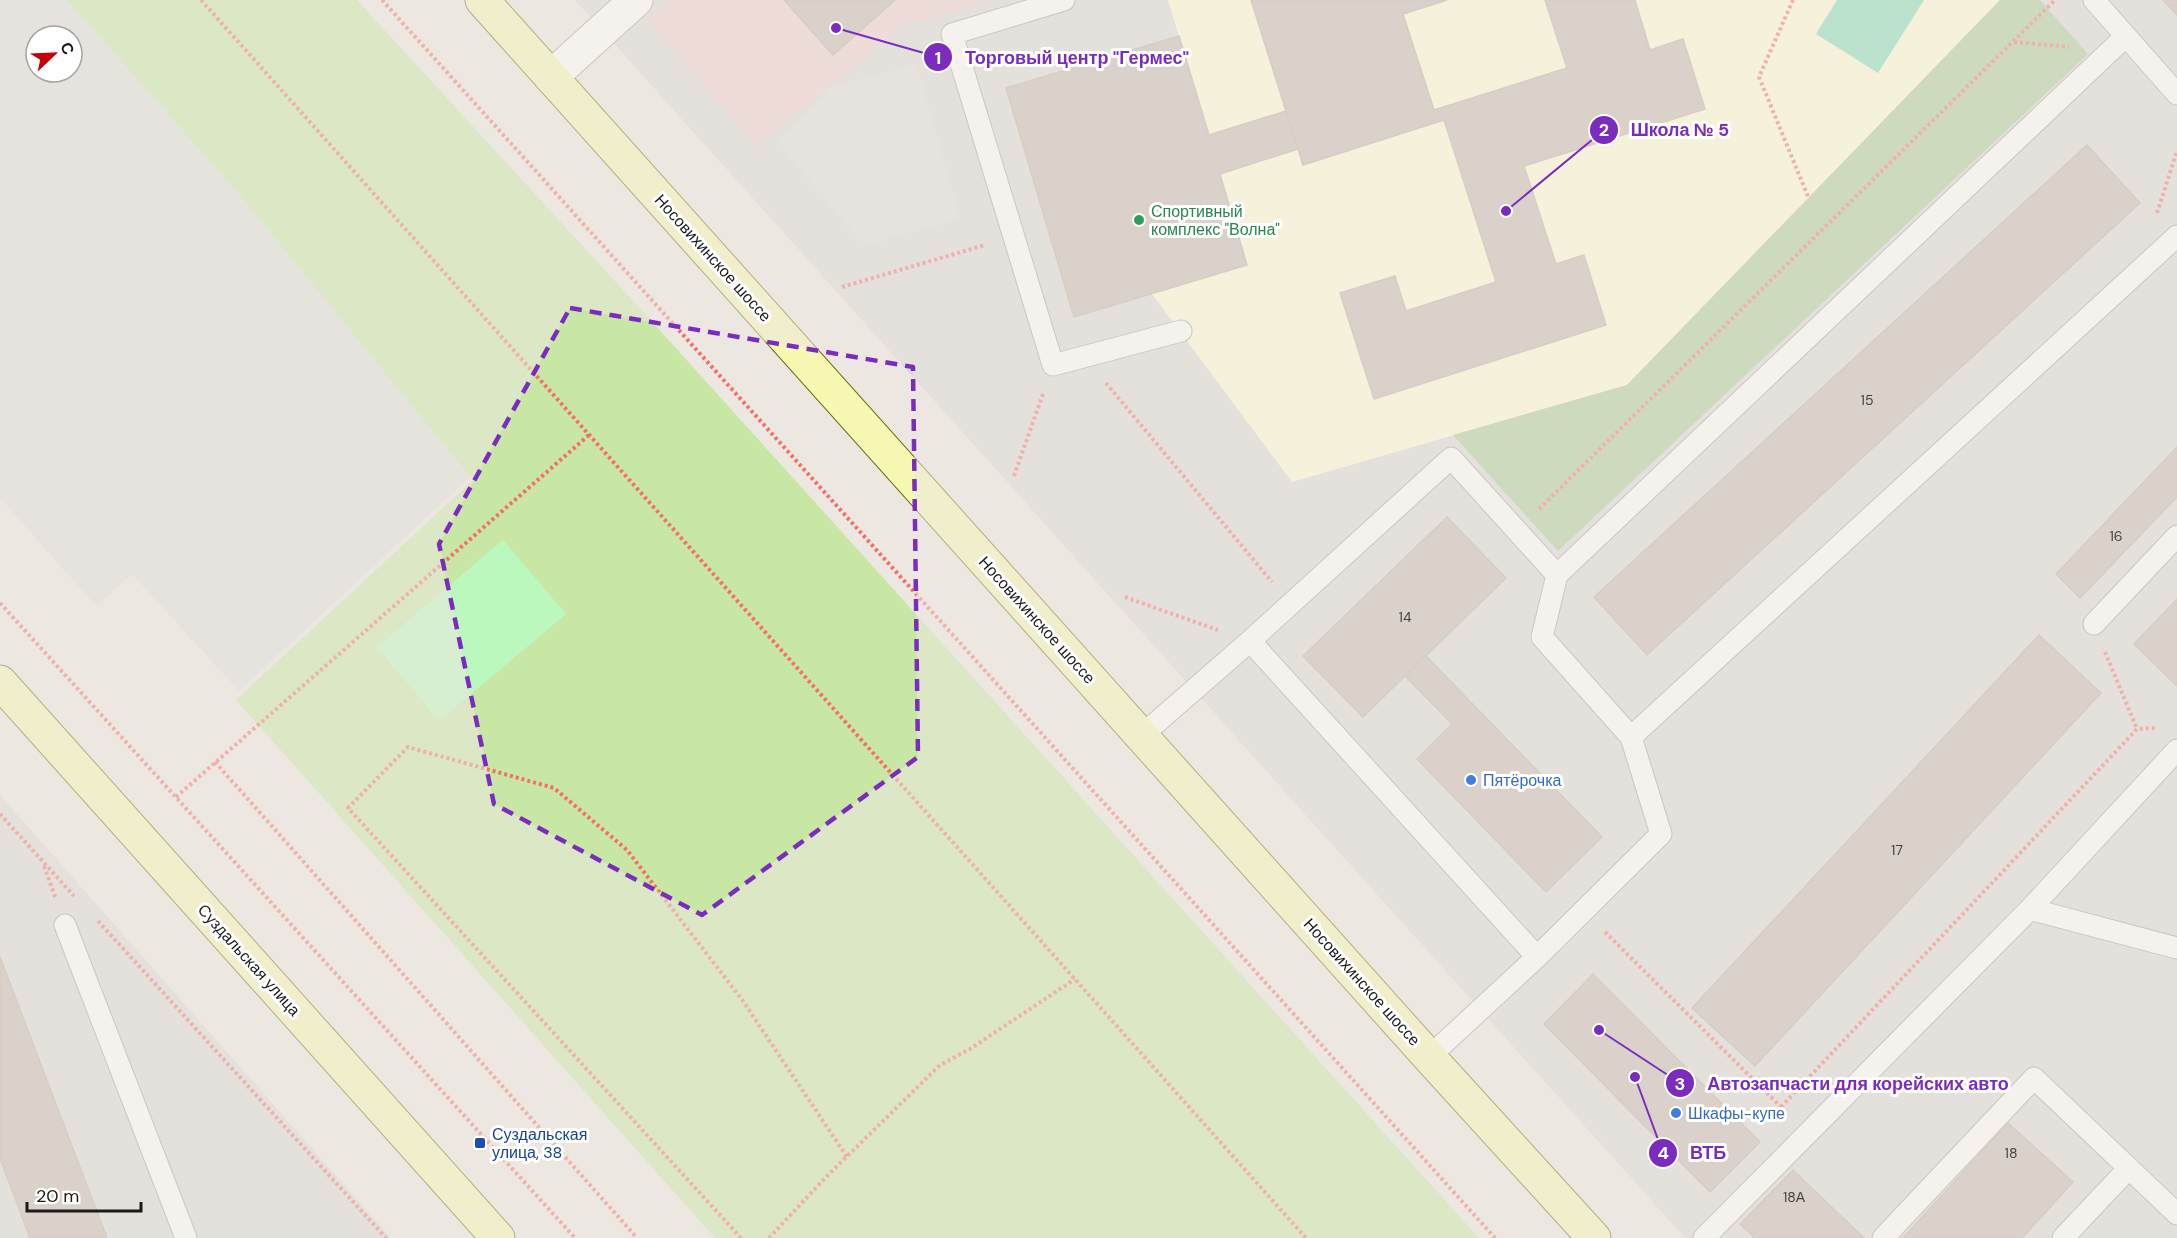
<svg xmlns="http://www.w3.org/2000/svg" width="2177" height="1238" font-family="'DM Sans',sans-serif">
	<rect width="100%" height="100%" fill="#ece7e0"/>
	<!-- residential -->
	<path fill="#d9d7d7" d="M575,0H2177V1238H1685Z
		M0,795L391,1238H0Z"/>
	<!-- commercial -->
	<path fill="#eecece" d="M668,0H991L902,27L756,146L647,19Z"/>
	<!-- education -->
	<path fill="#fefdd6" d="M1168,0H2000L1627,385L1292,482L1152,294L1247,265Z"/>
	<!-- grass -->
	<path fill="#c8e7a5" d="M64,0H357L646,315L1479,1238H715L236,700L473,480Z"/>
	<!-- forest -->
	<path fill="#a7cb94" d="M2000,0H2040L2088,54L1558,551L1453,435L1627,385Z"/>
	<!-- park -->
	<path fill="#bbf8bd" d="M503,540L566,614L439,721L377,647Z"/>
	<!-- pitch -->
	<path fill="#7ddcb3" d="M1837,0H1924L1878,73L1816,34Z"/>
	<!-- parking -->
	<path fill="#dedede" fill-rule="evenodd" d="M0,0H67L238,193L470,477L239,691L132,574L96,606L0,498ZM36,36H72V72H36Z
		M916,64L960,219L864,245L779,143L830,87Z"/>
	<!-- building -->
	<path fill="#c0b6af" stroke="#bdada2" stroke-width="1.5" d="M784,0H895L833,55Z
		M1251,0H1447L1403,14L1434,110L1567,68L1545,0H1635L1650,50L1683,39L1705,109L1524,166L1556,264L1584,255L1606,325L1374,399L1340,293L1395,276L1406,311L1496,282L1444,120L1303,165L1298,149L1220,174L1247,265L1074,317L1006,88L1179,36L1209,135L1286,111Z
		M1251,0H1447L1403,14L1434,110L1567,68L1545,0H1635L1650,50L1683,39L1705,109L1524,166L1556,264L1584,255L1606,325L1374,399L1340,293L1395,276L1406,311L1496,282L1444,120L1303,165Z
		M2163,0H2177V15Z
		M2087,145L2140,203L1647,655L1594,597Z
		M2177,447V497L2080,598L2056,574Z
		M1447,517L1506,578L1363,717L1303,656Z
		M2177,599V686L2134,644Z
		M2039,635L2101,693L1755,1066L1692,1008Z
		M1426,656L1602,837L1546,892L1417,759L1452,724L1405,676Z
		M0,957L107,1238H30L0,1158Z
		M1593,974L1760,1142L1710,1192L1544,1024Z
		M2008,1123L2073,1182L2022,1238H1903Z
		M1793,1170L1864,1238H1755L1740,1224Z"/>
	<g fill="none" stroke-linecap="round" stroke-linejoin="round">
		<!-- lane casing -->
		<g stroke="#a1a1a1" stroke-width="23">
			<path id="lane" d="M1064,0L952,34L1053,365L1181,331
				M2094,0L2177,94
				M2094,624L2177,536
				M1250,641L1537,957
				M1141,736L1250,641L1451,458L1557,575
				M1631,737L1542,637L1557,575L2126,36
				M2030,909L2177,948
				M65,925L186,1238
				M1429,1057L1537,957L1661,834L1631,737L2177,236
				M1704,1238L2030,909L2177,750
				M1883,1238L2034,1078L2177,1214
				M2063,1238L2129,1168"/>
		</g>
		<!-- street casing -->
		<g stroke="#a1a1a1" stroke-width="35">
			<path id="street" d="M551,77L636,0"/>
		</g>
		<!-- secondary casing -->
		<g stroke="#666d06" stroke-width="35">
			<path id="secondary" d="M482,0L1429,1057L1594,1238
				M0,682L498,1238"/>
		</g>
		<!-- path -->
		<path stroke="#f76e65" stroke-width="4" stroke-dasharray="3 3" stroke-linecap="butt" d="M201,0L1306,1238
			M382,0L1495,1238
			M1793,0L1759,77L1809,199
			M2014,42L2069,47
			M2157,213L2177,151
			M842,287L985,245
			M1106,383L1272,582
			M1014,476L1044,391
			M1539,509L2055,0
			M1125,597L1218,630
			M0,603L575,1238
			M2105,652L2137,729
			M215,762L637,1238
			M176,797L589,435
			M0,814L74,896
			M44,866L56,899
			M98,921L386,1238
			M1605,932L1787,1113
			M1781,1107L2137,729L2155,728
			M741,1238L348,808L408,747L554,788L627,850L743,1001L847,1157
			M769,1238L826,1177L940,1065L970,1049L1075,979"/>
		<!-- lane -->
		<use href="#lane" stroke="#fff" stroke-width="21"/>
		<!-- street -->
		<use href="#street" stroke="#fff" stroke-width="33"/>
		<!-- secondary -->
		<use href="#secondary" stroke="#f7f8b2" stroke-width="33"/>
	</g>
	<!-- marked area -->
	<path d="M0 0H2177V1238H0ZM570,308L913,367L918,757L702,915L494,804L439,544Z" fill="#ece7e0" fill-opacity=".55" fill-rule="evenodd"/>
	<path fill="none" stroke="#7b2cbf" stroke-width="4.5" stroke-dasharray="12 8" stroke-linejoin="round" d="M570,308L913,367L918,757L702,915L494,804L439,544Z"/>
	<!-- markers -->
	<circle fill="#2e9e5b" stroke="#fff" stroke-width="2" cx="1139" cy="220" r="6"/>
	<g fill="#3f7fe0" stroke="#fff" stroke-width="2">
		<circle cx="1471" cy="780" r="6"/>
		<circle cx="1676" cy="1113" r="6"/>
	</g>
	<rect fill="#1a4fb4" stroke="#fff" stroke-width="2" x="474" y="1137" width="12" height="12" rx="3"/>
	<g text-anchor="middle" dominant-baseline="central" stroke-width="6" stroke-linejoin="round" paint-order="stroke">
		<!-- number labels -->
		<g font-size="14" fill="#44413f">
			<text x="1867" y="400">15</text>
			<text x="2116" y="536">16</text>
			<text x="1405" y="617">14</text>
			<text x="1897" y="850">17</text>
			<text x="2011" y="1153">18</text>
			<text x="1794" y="1197">18А</text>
		</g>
		<!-- leisure labels -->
		<g font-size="16" fill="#27864d" stroke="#fff" text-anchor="start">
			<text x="1151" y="211">Спортивный<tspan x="1151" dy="18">комплекс "Волна"</tspan></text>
		</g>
		<!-- street labels -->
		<g font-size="16" fill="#1a1a1a" stroke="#fff">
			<text transform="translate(713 258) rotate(48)">Носовихинское шоссе</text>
			<text transform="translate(1037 620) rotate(48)">Носовихинское шоссе</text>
			<text transform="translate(249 960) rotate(48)">Суздальская улица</text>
			<text transform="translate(1362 982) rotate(48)">Носовихинское шоссе</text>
		</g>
		<!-- shop labels -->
		<g font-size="16" fill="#366cbe" stroke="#fff" text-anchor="start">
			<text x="1483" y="780">Пятёрочка</text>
			<text x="1688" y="1113">Шкафы-купе</text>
		</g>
		<!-- transit labels -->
		<g font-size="16" fill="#164399" stroke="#fff" text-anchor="start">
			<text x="492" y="1134">Суздальская<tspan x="492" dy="18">улица, 38</tspan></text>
		</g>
	</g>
	<!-- callouts -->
	<path fill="none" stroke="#7b2cbf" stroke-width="2" d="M836 28L938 57M1506 211L1604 130M1599 1030L1680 1083M1635 1077L1663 1153"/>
	<g fill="#7b2cbf" stroke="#fff" stroke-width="2">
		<circle cx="836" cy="28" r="6"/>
		<circle cx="1506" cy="211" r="6"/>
		<circle cx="1599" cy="1030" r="6"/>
		<circle cx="1635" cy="1077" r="6"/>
		<circle cx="938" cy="57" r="15"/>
		<circle cx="1604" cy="130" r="15"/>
		<circle cx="1680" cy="1083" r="15"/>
		<circle cx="1663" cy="1153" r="15"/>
	</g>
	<g font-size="18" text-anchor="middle" font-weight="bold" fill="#fff">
		<text x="938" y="64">1</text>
		<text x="1604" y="136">2</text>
		<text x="1680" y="1090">3</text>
		<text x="1663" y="1159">4</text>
	</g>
	<g font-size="18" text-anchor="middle" font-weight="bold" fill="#7b2cbf" stroke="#fff" stroke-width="6" stroke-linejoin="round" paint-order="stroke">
		<text x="1077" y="64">Торговый центр "Гермес"</text>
		<text x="1680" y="136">Школа № 5</text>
		<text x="1858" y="1090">Автозапчасти для корейских авто</text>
		<text x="1708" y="1159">ВТБ</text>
	</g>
	<!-- north arrow -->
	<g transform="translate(54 54) rotate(67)"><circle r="28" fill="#ffffff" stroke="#a3a3a3" stroke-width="1.5"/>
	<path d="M0-4.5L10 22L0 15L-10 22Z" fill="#c2030b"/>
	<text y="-9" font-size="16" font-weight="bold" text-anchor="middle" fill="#1a1a1a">С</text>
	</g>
	<!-- scale -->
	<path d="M27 1202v9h114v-9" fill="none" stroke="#1a1a1a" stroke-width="3"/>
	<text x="36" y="1202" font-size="18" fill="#1a1a1a" stroke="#ffffff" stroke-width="4.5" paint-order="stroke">20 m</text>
</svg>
